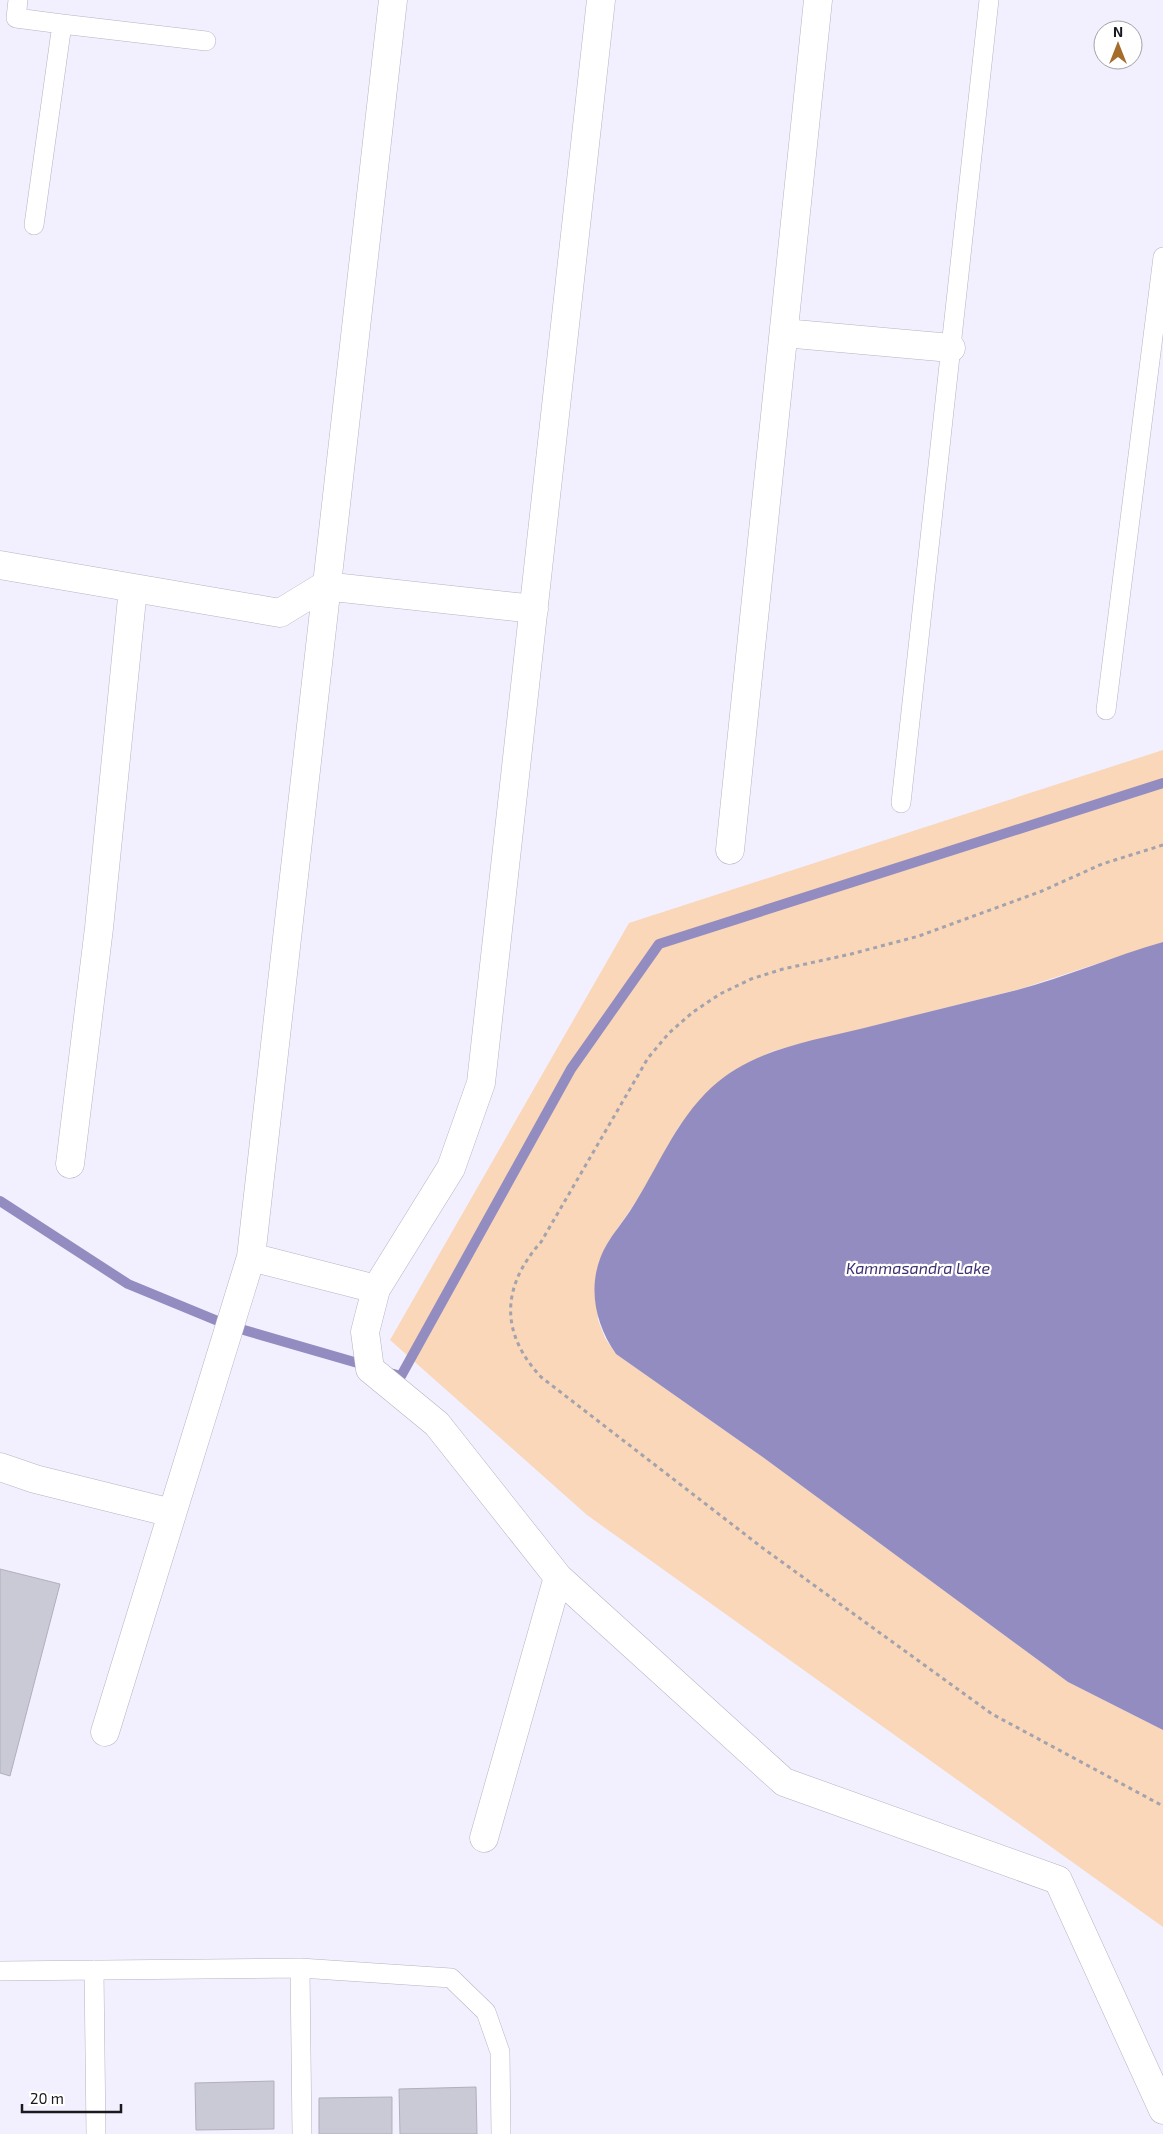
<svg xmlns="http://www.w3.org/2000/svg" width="1163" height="2134" font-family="'Exo 2',sans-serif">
	<rect width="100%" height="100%" fill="#f2f0fe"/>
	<!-- green -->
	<path fill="#f9d7b8" d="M1163,750V942L1020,989L773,1051L731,1072L679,1126L645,1188L607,1244L599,1262L595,1282L598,1320L605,1338L616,1354L764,1458L1068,1682L1163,1730V1927L587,1515L390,1340L629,923Z"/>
	<!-- water -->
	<path fill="#938cc0" d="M1163,942V1730L1068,1682L764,1458L616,1354C593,1321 586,1280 607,1244C614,1232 623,1222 630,1211C657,1170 675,1121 712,1087C753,1049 812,1041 864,1028C915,1015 966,1003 1017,990C1066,977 1114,956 1163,942Z"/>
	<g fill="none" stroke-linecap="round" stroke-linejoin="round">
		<!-- stream -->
		<path stroke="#938cc0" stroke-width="10" d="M0,1201L128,1284L230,1326L368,1366
			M386,1372L401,1376L571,1069L659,944L1163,783"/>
	</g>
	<!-- building -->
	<path fill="#cac9d6" stroke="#b1afbc" d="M0,1569L60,1584L10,1776L0,1773Z
		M274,2081V2129L196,2130L195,2083Z
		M476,2087L477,2134H400L399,2089Z
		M392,2097V2134H319V2098Z"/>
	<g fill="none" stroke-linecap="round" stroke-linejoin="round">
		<!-- lane casing -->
		<g stroke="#b5b4c1" stroke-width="20">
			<path id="lane" d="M18,0L16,18L62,24L34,225
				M62,24L206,41
				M1106,710L1163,257
				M901,803L989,0
				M300,1968L451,1978L486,2012L500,2052L501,2134
				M94,1970L96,2134
				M0,1971L300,1968L302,2134"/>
		</g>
		<!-- street casing -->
		<g stroke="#b5b4c1" stroke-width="29">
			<path id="street" d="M601,0L481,1083L451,1168L376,1289L365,1332L370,1369L437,1424L558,1577L784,1782L1058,1880L1163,2110
				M784,333L951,348
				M0,565L280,613L324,586L534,609
				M730,850L818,0
				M70,1164L99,928L133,588
				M251,1257L376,1289
				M0,1467L35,1479L172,1513
				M105,1732L251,1257L393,0
				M484,1838L558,1577"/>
		</g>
		<!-- path -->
		<path stroke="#a3a2ad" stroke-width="3" stroke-dasharray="4 4" stroke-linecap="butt" d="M1163,845L1102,864L1042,891L919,936L851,954L783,969L751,979L720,994L693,1012L669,1033L648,1058L541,1242C501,1287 500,1333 541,1377L764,1549L992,1714L1163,1806"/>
		<!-- lane -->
		<use href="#lane" stroke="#fff" stroke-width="19"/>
		<!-- street -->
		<use href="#street" stroke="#fff" stroke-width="28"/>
	</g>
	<g text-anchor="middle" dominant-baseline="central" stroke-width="4.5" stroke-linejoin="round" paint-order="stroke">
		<!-- water labels -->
		<g font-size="16" font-style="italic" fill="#3f3171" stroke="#fff">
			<text x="918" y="1267">Kammasandra Lake</text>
		</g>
	</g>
	<!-- north arrow -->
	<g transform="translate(1118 45)"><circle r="24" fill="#ffffff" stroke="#a3a3a5"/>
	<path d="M0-4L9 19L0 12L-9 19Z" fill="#a66c2c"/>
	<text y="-8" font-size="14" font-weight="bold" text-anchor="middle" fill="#19191e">N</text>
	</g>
	<!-- scale -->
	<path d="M22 2104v8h99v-8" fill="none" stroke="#19191e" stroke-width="2.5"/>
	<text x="30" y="2104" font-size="15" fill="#19191e" stroke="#ffffff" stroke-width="4" paint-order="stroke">20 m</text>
</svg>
